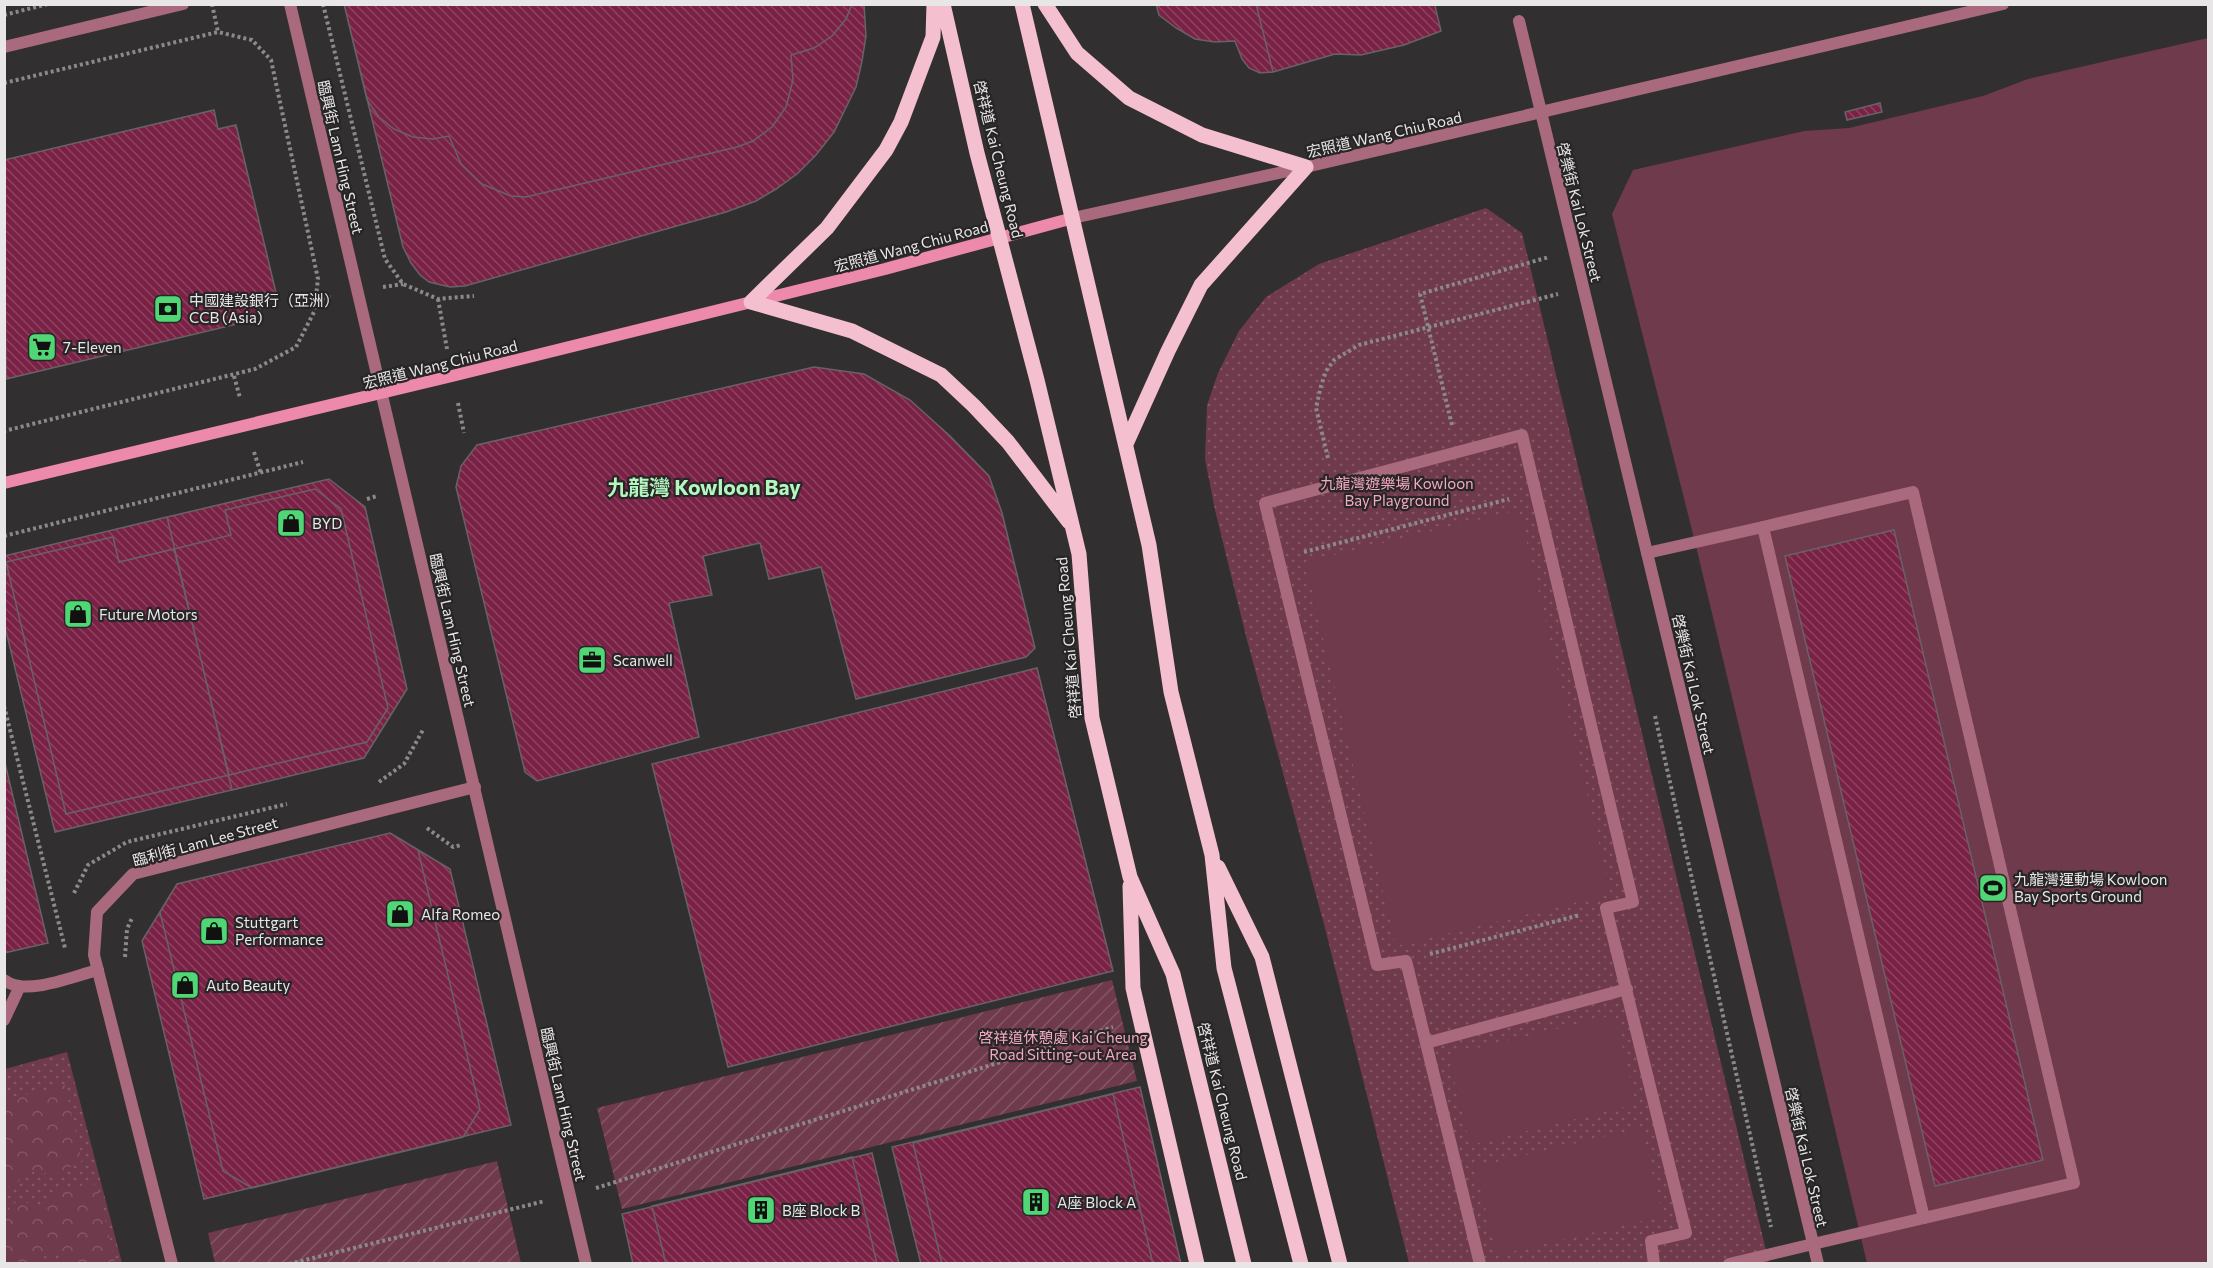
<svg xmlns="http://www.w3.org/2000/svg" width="2213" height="1268" font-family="Commissioner,'Noto Sans TC',sans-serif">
	<defs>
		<pattern id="grass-dots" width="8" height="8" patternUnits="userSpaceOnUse" patternTransform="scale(1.5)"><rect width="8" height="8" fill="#6f3a4c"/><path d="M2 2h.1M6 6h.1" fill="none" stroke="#845666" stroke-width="1.8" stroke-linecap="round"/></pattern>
		<pattern id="forest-crowns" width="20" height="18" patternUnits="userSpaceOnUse" patternTransform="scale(1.5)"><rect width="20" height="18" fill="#6f3a4c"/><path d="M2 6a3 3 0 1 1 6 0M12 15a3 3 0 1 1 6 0" fill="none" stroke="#845666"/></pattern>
		<pattern id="garden-furrows" width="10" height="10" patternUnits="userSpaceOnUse" patternTransform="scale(1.5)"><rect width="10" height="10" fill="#6f3a4c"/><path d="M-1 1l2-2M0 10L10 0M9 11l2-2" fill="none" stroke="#845666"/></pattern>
		<pattern id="building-back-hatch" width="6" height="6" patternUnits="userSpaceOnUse" patternTransform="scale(1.5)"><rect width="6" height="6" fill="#7a2246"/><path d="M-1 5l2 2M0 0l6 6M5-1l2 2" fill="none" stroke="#8d4261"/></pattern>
	</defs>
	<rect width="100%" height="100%" fill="#322f30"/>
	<!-- grass -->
	<path fill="url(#grass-dots)" d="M1486,208L1522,233L1769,1263H1409L1325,928L1247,640L1215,510L1205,459L1207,405L1218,373L1239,331L1266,297L1319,264Z
		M67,1052L122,1263L5,1264V1069Z"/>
	<!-- forest -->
	<path fill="url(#forest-crowns)" d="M65,1085L82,1161L55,1175L28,1171L16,1184L5,1187V1100Z
		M92,1183L98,1189L115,1263H67L65,1257L53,1253L40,1258L38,1263H5V1213L17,1201L36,1204L47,1209V1194Z"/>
	<!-- garden -->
	<path fill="url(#garden-furrows)" d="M1112,980L1137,1081L622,1209L597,1108Z
		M497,1161L521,1263H215L208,1233Z"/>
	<!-- pitch -->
	<path fill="#6f3a4c" d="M2208,38V1263H1867L1695,542L1612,214L1633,170L1804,131L1849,128L1983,96L2028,79Z
		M1519,510L1611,894L1396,946L1305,562Z
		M1615,1015L1636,1104L1470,1145L1448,1055Z
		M1641,1128L1663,1216L1497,1255L1475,1167Z"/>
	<!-- building -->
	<path fill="url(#building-back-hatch)" stroke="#676364" stroke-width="1.5" d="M344,4H864L866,36L862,61L856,87L834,132L816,155L797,174L776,189L756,201L726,212L465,286L450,287L429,282L420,275L411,263L403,247Z
		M344,4H852L846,19L832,36L814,48L791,55L793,80L786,107L772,127L753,141L737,147L526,197L511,196L482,184L461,164L449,136L433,139L413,137L394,129L379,117L367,100Z
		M1156,4H1256L1273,72L1260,73L1249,68L1242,59L1235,41L1215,42L1195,39L1176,28L1159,15Z
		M1256,4H1439L1435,6L1441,31L1404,45L1361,55L1335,54L1273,72Z
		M1880,103L1882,112L1847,120L1845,112Z
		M214,110L218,129L236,125L277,297L258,302L262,318L6,379L4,160Z
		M814,367L864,374L910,400L950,436L989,476L1002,513L1035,648L1026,657L856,699L821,567L769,579L760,543L703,556L712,595L669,603L699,737L537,781L525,772L456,487L461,466L477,445Z
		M329,479L365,507L407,689L364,758L232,790L167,517Z
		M315,489L341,509L388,708L367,742L229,775L174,549L231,535L225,510Z
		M167,517L232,790L55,832L4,623V556Z
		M1894,530L2043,1160L1935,1186L1785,556Z
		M113,537L119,562L174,549L229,775L66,814L6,562Z
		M1037,668L1113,971L728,1067L652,764Z
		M4,759L48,943L4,953Z
		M390,833L450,869L511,1125L204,1199L142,941L177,884Z
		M390,833L418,850L480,1109L463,1137L252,1188L223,1171L160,912L177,884Z
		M1140,1087L1181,1264H921L892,1147Z
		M1113,1094L1153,1264H942L913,1143Z
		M872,1153L899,1264H633L622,1214Z
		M852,1157L877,1264H666L652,1206Z"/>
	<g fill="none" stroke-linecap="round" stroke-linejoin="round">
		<!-- path -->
		<path stroke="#8c898a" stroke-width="4" stroke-dasharray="3 3" stroke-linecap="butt" d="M212,4L218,32
			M323,4L385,259L403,284L438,299L474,296
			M4,15L48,4
			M4,83L218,32L252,40L271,60L318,279L314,312L296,347L255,369L4,431
			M383,287L403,284
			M438,299L447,349
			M316,300L331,297
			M234,376L240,398
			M458,403L464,433
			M1452,425L1420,294L1549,257
			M254,452L261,474
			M1328,458L1316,408L1321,386L1326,371L1334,360L1359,345L1558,294
			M367,499L377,496
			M4,536L303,462
			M1304,552L1509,499
			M4,706L65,948
			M1655,716L1771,1227
			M379,782L404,764L424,728
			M427,828L453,847L461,845
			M74,893L88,865L127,842L287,804
			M1430,954L1580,915
			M125,957L127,929L132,918
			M596,1188L1113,1027
			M289,1264L545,1201"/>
		<!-- service -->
		<path stroke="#a96a7e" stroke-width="12" d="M1519,21L1541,112
			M1647,553L1763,527
			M4,980C26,997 73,976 98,970
			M4,1020L20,986
			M1813,1244L1924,1218"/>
		<!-- pedestrian -->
		<path stroke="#a96a7e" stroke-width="12" d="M1913,492L2074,1183L1924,1218L1763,527Z
			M1426,1043L1627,989
			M1480,1264L1406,961L1377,965L1265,503L1522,435L1633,902L1606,908L1686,1233L1651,1241L1654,1264
			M1729,1264L1813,1244"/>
		<!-- minor -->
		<path stroke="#a96a7e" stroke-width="12" d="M1541,112L1818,1264
			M172,1264L94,955L97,912L133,874L475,787"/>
		<!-- tertiary -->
		<path stroke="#a96a7e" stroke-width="12" d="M290,4L586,1264
			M4,47L183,4
			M1073,218L1306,167L2003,4"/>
		<!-- secondary -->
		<path stroke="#ed8aab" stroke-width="12" d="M4,483L452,376L885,269L1073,218"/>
		<!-- primary -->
		<path stroke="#f4bfcf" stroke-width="15" d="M934,4L933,37L901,122L886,150L827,228L751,302L852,331L941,375L974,406L1008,442L1069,522
			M943,4L977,153L1037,380L1079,554L1092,718L1130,877L1173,974L1244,1264
			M1022,4L1149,545L1171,692L1212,855L1224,968L1301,1264
			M1045,4L1077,53L1129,98L1202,135L1306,167L1201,285L1168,351L1126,444
			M1218,867L1262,957L1340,1264
			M1130,886L1133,988L1197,1264"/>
	</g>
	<!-- icons -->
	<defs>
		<g id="bank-square" transform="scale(1.5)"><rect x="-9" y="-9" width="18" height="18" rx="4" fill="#50d675" stroke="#282526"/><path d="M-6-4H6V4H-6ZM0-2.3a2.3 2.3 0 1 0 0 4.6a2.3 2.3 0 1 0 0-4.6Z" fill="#111"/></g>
		<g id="supermarket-square" transform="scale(1.5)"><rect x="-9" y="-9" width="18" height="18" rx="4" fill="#50d675" stroke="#282526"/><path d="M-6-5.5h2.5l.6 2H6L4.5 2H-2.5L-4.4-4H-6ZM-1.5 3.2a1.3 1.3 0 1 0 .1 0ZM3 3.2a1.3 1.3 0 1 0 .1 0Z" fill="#111"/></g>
		<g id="shop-square" transform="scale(1.5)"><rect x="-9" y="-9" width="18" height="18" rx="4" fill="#50d675" stroke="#282526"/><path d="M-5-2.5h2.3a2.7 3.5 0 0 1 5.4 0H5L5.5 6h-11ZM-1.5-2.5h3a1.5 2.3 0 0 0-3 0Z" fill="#111"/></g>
		<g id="office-square" transform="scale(1.5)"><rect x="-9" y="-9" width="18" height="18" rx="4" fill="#50d675" stroke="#282526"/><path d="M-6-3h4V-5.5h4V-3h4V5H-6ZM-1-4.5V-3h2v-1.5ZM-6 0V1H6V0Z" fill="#111"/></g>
		<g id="stadium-square" transform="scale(1.5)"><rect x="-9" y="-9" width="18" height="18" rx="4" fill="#50d675" stroke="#282526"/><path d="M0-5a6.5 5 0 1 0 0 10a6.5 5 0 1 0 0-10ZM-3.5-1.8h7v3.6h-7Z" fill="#111"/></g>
		<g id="building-square" transform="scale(1.5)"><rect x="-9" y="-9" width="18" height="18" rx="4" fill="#50d675" stroke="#282526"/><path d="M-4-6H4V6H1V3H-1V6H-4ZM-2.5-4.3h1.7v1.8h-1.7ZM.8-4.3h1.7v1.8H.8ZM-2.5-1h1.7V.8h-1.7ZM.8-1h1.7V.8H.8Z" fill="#111"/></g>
	</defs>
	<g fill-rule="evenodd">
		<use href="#bank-square" x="168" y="309"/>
		<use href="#supermarket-square" x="42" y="347"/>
		<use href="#shop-square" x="291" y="523"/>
		<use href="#shop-square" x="78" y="614"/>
		<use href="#office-square" x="592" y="660"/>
		<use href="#stadium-square" x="1993" y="888"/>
		<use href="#shop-square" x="400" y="914"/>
		<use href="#shop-square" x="214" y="931"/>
		<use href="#shop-square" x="185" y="985"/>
		<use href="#building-square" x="1036" y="1202"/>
		<use href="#building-square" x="761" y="1210"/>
	</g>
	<g text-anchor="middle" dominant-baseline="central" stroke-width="4.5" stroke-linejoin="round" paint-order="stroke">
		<!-- street labels -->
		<g font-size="15" fill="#e8e6e7" stroke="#282526">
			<text transform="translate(1384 134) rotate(-13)">宏照道 Wang Chiu Road</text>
			<text transform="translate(341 157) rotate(77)">臨興街 Lam Hing Street</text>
			<text transform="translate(999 159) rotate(76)">啓祥道 Kai Cheung Road</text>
			<text transform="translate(1580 212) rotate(76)">啓樂街 Kai Lok Street</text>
			<text transform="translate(911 246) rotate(-15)">宏照道 Wang Chiu Road</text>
			<text transform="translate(440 364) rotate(-14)">宏照道 Wang Chiu Road</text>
			<text transform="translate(453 630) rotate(77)">臨興街 Lam Hing Street</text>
			<text transform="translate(1068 638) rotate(-95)">啓祥道 Kai Cheung Road</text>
			<text transform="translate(1694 684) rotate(77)">啓樂街 Kai Lok Street</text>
			<text transform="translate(205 841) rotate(-15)">臨利街 Lam Lee Street</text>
			<text transform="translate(1223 1101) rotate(76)">啓祥道 Kai Cheung Road</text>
			<text transform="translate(564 1104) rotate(77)">臨興街 Lam Hing Street</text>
			<text transform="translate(1807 1157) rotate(77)">啓樂街 Kai Lok Street</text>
		</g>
		<!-- poi labels -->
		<g font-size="15" fill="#e8e6e7" stroke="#282526" text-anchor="start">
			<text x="189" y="300">中國建設銀行（亞洲）<tspan x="189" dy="17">CCB (Asia)</tspan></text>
			<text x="63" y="347">7-Eleven</text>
			<text x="312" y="523">BYD</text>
			<text x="99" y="614">Future Motors</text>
			<text x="613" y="660">Scanwell</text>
			<text x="2014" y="879">九龍灣運動場 Kowloon<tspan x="2014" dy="17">Bay Sports Ground</tspan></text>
			<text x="421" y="914">Alfa Romeo</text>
			<text x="235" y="922">Stuttgart<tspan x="235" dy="17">Performance</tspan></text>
			<text x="206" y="985">Auto Beauty</text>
			<text x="1057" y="1202">A座 Block A</text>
			<text x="782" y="1210">B座 Block B</text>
		</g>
		<!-- park labels -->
		<g font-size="15" fill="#f5a9c0" stroke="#282526">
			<text x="1397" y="483">九龍灣遊樂場 Kowloon<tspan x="1397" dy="17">Bay Playground</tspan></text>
			<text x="1063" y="1037">啓祥道休憩處 Kai Cheung<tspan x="1063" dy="17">Road Sitting-out Area</tspan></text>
		</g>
		<!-- district labels -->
		<g font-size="21" font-weight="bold" fill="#b4f6bf" stroke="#282526">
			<text x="704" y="486">九龍灣 Kowloon Bay</text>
		</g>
	</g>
	<!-- border -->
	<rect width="2213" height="1268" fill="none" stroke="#e8e6e7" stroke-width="12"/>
</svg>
